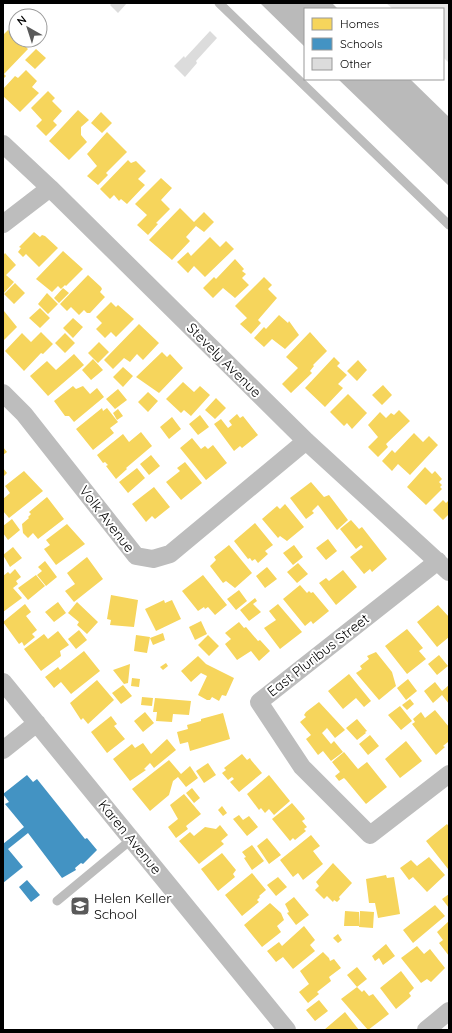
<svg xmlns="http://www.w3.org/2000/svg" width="452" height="1033" font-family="Quicksand,sans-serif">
	<rect width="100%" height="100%" fill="#fff"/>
	<!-- green -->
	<path fill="#e8e8e8" d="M386,3H449V63L443,57V9H393Z"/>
	<!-- water -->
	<path fill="#bababa" d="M260,3H332L338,9H305V47Z
		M338,79H410L449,117V186Z"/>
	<!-- homes -->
	<path fill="#f6d55c" d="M8,30L16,37V40H19L28,49L4,74L6,76L3,79V35Z
		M36,49L46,58L35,69L25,60Z
		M26,70L37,81L32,87L39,93L20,112L3,96V89L15,76L18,78Z
		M48,91L55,98L52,101L62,111L53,121L57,125L46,136L36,126L42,120L31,108Z
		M78,110L89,120L81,127V135L87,142L69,160L49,141Z
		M101,112L112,123L102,133L91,123Z
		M107,132L127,152L106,173L108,175L98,185L87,176L97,166L87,154Z
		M128,160L131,163L136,161L146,171L138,179L145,185L127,204L121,199L119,201L114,195L110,199L100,189Z
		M161,178L172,188L161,200L170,209L156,223L158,224L148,235L137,225L147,215L135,204Z
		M180,208L194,222L204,212L214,222L204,232L196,226L186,237L190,241L172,260L149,240Z
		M34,232L40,237L42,235L45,236L58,248L39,267L26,254L23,257L18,252L21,248L19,247Z
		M210,237L220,247L226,241L234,249L205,277L194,266L188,273L177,262L188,252L191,256Z
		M63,251L83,269L66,286L65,285L61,289L58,286L52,292L36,279Z
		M5,253L16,265L6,275L14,282L3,294V256Z
		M235,259L244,269L242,271L246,274L242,278L249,285L235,298L223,288L213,298L203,288L214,277L216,279Z
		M88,275L101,287L102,289L100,292L105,297L90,313H87L84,310L79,315L71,307L67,311L60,304Z
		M264,277L272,285L268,289L277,298L258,320L261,323L251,334L240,324L247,318L235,306Z
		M15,283L25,293L14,304L4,294Z
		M63,288L69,293L59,303L54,298Z
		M47,293L58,304L48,314L38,304Z
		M111,302L116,307L118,305L134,319L116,337L111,332L105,338L96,329L102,323L96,317Z
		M40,308L50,318L40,328L29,318Z
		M4,311L17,327L3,341V313Z
		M279,315L288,323L289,321L299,335L285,349L272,339L264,347L254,338L264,327L266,329Z
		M73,318L83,327L73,338L63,328Z
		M139,324L159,343L143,360L137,354L130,362L124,358L113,369L104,360Z
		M41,332L53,344L43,354L41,353L24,371L5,351L22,333L31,342Z
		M310,332L327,351L313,365L314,366L310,371L312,373L291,393L282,384L298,368L286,357Z
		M65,333L75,343L65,353L55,343Z
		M99,342L109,352L98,363L88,353Z
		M162,352L167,357L170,354L183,368L159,393L136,377Z
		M74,354L84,365L48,396L30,376L47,361L56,370Z
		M334,357L340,363L337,366L347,375L338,384L343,388L325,407L305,388Z
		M93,359L103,370L91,380L82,370Z
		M358,360L367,370L357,381L347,371Z
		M123,367L133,376L123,387L113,377Z
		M183,382L194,392L200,386L210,395L191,416L184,410L181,413L166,399Z
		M383,385L392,395L382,405L372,395Z
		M73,386L76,389L83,386L90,394L97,388L104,397L74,422L69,416H65L54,401Z
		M118,389L127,400L115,409L106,399Z
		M148,392L158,401L148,412L138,402Z
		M348,394L367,413L352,429L347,423L344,426L330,412Z
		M216,398L226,408L215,419L205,410Z
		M102,408L103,411L107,408L118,422L110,428L114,433L93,450L76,429Z
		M118,409L123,416L117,420L113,413Z
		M399,410L410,421L386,444L388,447L378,457L368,447L378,437L368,425L380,412L386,418L391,413L394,415Z
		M237,414L240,418L243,416L258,435L242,448L240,446L234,451L214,424L221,419L228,428L232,425L229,421Z
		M200,415L209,427L198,435L189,424Z
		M172,417L181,429L169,439L160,427Z
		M141,432L152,446L126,468L127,469L116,479L106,466L108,465L105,462L103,463L97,455L123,434L129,442Z
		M414,433L423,442L429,436L438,445L410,475L398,464L392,471L382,461L392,450L395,453Z
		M192,438L201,449L205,446L208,449L213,445L227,463L206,480L180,448Z
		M3,447L7,452L3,455Z
		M151,455L160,466L149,475L140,464Z
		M185,462L202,483L181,500L166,482L180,471L177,468Z
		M425,467L432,474L435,471L442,479L439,482L442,485L440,487L442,489L426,505L407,487Z
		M3,468L7,473L3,477Z
		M137,468L145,478L128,493L119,482Z
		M24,471L43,491L9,518L3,511V499L10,493L5,486Z
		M311,482L324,497L329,495L348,520L337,530L318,505L312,511L314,513L306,519L290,498Z
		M154,487L170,507L155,519L152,516L146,522L132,504Z
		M47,497L64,519L38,539L33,533L28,538L23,533L22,524L29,518L28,517L31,514L29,512Z
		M443,500L446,503L449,500V514L443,520L433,510Z
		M285,504L304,527L287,541L280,536L278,538L262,519L277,506L280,509Z
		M12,519L20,530L8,540L3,533V526Z
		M351,520L359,529L362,527L387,559L372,572L370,569L364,574L350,557L363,547L361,545L356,549L340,529Z
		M255,523L273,545L265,551L268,554L258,563L255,559L252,561L250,558L248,559L234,541Z
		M67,524L85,544L56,565L44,549L50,545L46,540Z
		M328,539L337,551L326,560L316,548Z
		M229,545L252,573L235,588L226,581L223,583L210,566L216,560L214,557Z
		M294,545L303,557L293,565L283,553Z
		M13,547L22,558L10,567L3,555Z
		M87,557L103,579L74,602L65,591L75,584L67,573Z
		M45,561L57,577L46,586L37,575L42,571L38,567Z
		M298,563L308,574L297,583L287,572Z
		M267,567L277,579L265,588L256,576Z
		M15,569L21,577L16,581L18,584L13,588L22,598L3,612V576L8,572L10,574Z
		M343,570L357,587L336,605L319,583L326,578L329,581Z
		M36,575L45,586L28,600L18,588Z
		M203,575L227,605L215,615L208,607L205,609L204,607L198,611L182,591Z
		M300,585L307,593L309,591L311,593L313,592L329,611L313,624L311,621L305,626L283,599Z
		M239,590L247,601L236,610L227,599Z
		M111,595L138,600L134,627L110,625L111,620L107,619Z
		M255,598L257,601L253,604L261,612L249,621L240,610Z
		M164,600L165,603L172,600L181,619L156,631L145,609Z
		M58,602L66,613L54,622L45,612Z
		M77,602L98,622L87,634L77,625L79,622L68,613Z
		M25,604L31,612L26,616L37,630L32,634L35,637L24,646L22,642L19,644L3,622Z
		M278,604L302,632L280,649L264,628L276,620L269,611Z
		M438,605L449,617V637L437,647L417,622Z
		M201,621L207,634L195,640L189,627Z
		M239,622L244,628L246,627L258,641L260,640L270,651L259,661L251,651L237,660L225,644L231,639L225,633Z
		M407,629L423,648L419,651L426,659L407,674L385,646Z
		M79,630L87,640L76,649L68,639Z
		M58,631L69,645L60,651L61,656L41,671L24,649L44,634L48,639Z
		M163,633L165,640L153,645L150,638Z
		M136,635L150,637L147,653L134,651Z
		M208,635L219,646L209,656L198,645Z
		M84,651L100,671L71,694L61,682L54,688L45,677L58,667L60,670Z
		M376,652L392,672L396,686L379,700L356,673L362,669L360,666L369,659L367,656Z
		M439,655L448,666L437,675L428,664Z
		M198,656L206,664L234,678L226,696L222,695L219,701L212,697L210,700H207L198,695L207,676L201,673L191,682L181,671Z
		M166,663L168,666L163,670L160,667Z
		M130,664L128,683L124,684L113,670Z
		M349,674L371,701L364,707L356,698L343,709L328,691Z
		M132,678L140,679L139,687L131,686Z
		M408,679L417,691L406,700L397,688Z
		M97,680L114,700L88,724L83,718L81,720L70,703Z
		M435,682L442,691L449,685V704L442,695L433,703L424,691Z
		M123,685L132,696L121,704L112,693Z
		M142,697L153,698L152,706L141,705Z
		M155,698L191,701L189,715L173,714L172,722L156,721L157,712H153Z
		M410,699L414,704L407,710L402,705Z
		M319,702L345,730L335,738L327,728L322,733L331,744L334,741L343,752L331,761L323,751L318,755L306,739L311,735L300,722L306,717L304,715L306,712Z
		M400,706L412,721L401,730L388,715Z
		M435,710L449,727L448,742L443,746L445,747L436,755L412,724L415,722L413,719L421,712L425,718Z
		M145,712L154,723L143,732L134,721Z
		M223,713L230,739L190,751L188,742L180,744L177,732L188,729L187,725L201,721V719Z
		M111,716L117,724L114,726L125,739L107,753L91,732Z
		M357,719L367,731L365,732L366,733L357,740L346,728Z
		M370,735L379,746L368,755L359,744Z
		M167,739L176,750L154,768L150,763L144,769L146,770L130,781L113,759L132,744L135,748L143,743L151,754Z
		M406,741L422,761L400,778L385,759Z
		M344,752L358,769L367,762L387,787L366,804L346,780L344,778L339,781L335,776L340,772L332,762Z
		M242,754L247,760L250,758L251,760L262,773L239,792L230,782L234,779L232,777L228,780L222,773L226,770L224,768Z
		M169,760L181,774L190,766L198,778L186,787L178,777L173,781L169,795L150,811L132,789Z
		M208,763L216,775L204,783L196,771Z
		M269,775L290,801L274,815L269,809L265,813L261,808L259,810L247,794Z
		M192,788L200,798L194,803L186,793Z
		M184,794L201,814L186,826L188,829L176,838L168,827L178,819L170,805Z
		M292,803L304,817L305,819L302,821L307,827L304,829L306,831L295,840L293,838L290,841L272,819Z
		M222,806L227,813L223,816L218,810Z
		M239,815L243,820L249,816L258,827L247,836L233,819Z
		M447,824L449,827L448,869L426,841Z
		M220,825L228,835L221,841L224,844L199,864L179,841L190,832L194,836L205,827L216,829Z
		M311,835L320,846L313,851L323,864L303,880L298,873L293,877L280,860Z
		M267,838L281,855L269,864L257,846Z
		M252,845L264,861L252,870L244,858L246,857L242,852Z
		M222,853L236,870L233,874L235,877L218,891L201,869Z
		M429,857L445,875L427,892L413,877L409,880L400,868L411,860L417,866Z
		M333,863L352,883L339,897L340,899L337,902L334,900L333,902L327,896L324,899L315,890L319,886L316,882Z
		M252,873L266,890L259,896L260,897L257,900L259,902L242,916L225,895Z
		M386,875L387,878L394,877L400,914L378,918L375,903H369L366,879Z
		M278,877L287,887L276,896L267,885Z
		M449,894V908L442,899Z
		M294,897L309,915L296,925L287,913L289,912L285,904Z
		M270,903L281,913L284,920L277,926L281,932L262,947L244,925Z
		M435,905L445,916L413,943L403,930Z
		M345,911L359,912V926H344Z
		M360,911L374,912L373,928L359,927Z
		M449,921V956L439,943L443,940L437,932Z
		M304,926L315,940L310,945L315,951L293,969L283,957L276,962L267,951L279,942L282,946Z
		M338,934L342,940L338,943L333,938Z
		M386,944L395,956L383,965L379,958L375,961L372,956Z
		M417,946L424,954L430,949L445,968L431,982L427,979L421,983L401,958Z
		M323,952L329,958L330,961L334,959L341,968L329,977L331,981L317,992L319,994L308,1003L299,992L309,984L300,971Z
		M357,967L367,979L357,987L347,975Z
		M401,971L414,988L409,993L411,996L409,998L396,1009L380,988Z
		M357,987L362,992L364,990L369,996L373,994L389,1014L368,1030L341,999Z
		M319,1000L328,1011L315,1021L306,1010Z
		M345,1012L359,1030H324Z"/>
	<!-- schools -->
	<path fill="#4393c3" d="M27,775L33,782L37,779L85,839L87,838L97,850L83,864L81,863L75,868L76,870L62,878L28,833L8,849L23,867L3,883V844L24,827L5,804L9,802L3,794Z
		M27,880L40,895L31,902L19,887Z"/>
	<!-- building -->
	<path fill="#dcdcdc" d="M112,3L114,4L127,3L118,13L110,5Z
		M210,31L217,38L196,61L197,63L185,77L174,66L184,56L185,58Z"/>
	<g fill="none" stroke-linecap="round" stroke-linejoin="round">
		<!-- lane -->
		<path stroke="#bdbdbd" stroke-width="9" d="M219,3L449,225
			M57,901L132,839"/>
		<!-- street -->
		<path stroke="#bdbdbd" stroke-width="18" d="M3,144L50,188L306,441L449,572
			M3,224L50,188
			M3,393L24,414L136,556L153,559L170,554L306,441
			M438,561L259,702L302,767L370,835L449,774
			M3,682L287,1030
			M3,750L37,723
			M426,1030L449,1011"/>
	</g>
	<!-- icons -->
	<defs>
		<g id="school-square" transform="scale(1)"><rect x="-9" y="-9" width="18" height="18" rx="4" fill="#595959" stroke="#fff"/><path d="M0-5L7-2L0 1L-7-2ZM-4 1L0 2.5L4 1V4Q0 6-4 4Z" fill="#fff"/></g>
	</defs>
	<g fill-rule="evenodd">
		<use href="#school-square" x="80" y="906"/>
	</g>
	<g text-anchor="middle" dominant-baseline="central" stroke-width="4" stroke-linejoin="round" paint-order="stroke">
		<!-- street labels -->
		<g font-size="14" fill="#000" stroke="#fff">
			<text transform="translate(224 360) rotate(45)">Stevely Avenue</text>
			<text transform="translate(107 519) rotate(52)">Volk Avenue</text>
			<text transform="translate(318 655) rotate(-38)">East Pluribus Street</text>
			<text transform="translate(130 837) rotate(51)">Karen Avenue</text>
		</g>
		<!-- poi labels -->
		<g font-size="14" fill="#000" stroke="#fff" text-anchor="start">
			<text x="94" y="898">Helen Keller<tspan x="94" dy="16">School</tspan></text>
		</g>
	</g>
	<!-- border -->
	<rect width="452" height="1033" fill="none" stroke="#000000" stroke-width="8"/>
	<!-- legend -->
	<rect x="304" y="8" width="140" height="72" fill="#ffffff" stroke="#999999"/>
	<rect x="312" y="18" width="20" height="12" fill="#f6d55c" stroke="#999999"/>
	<text x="340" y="28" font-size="12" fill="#000000">Homes</text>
	<rect x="312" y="38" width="20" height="12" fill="#4393c3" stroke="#999999"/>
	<text x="340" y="48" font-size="12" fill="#000000">Schools</text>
	<rect x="312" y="58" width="20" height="12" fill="#dcdcdc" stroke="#999999"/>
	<text x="340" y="68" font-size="12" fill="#000000">Other</text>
	<!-- north arrow -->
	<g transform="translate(28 28) rotate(321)"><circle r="19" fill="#ffffff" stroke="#999999"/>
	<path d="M0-3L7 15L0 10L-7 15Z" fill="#595959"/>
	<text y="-6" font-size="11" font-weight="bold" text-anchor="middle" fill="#000000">N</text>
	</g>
</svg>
